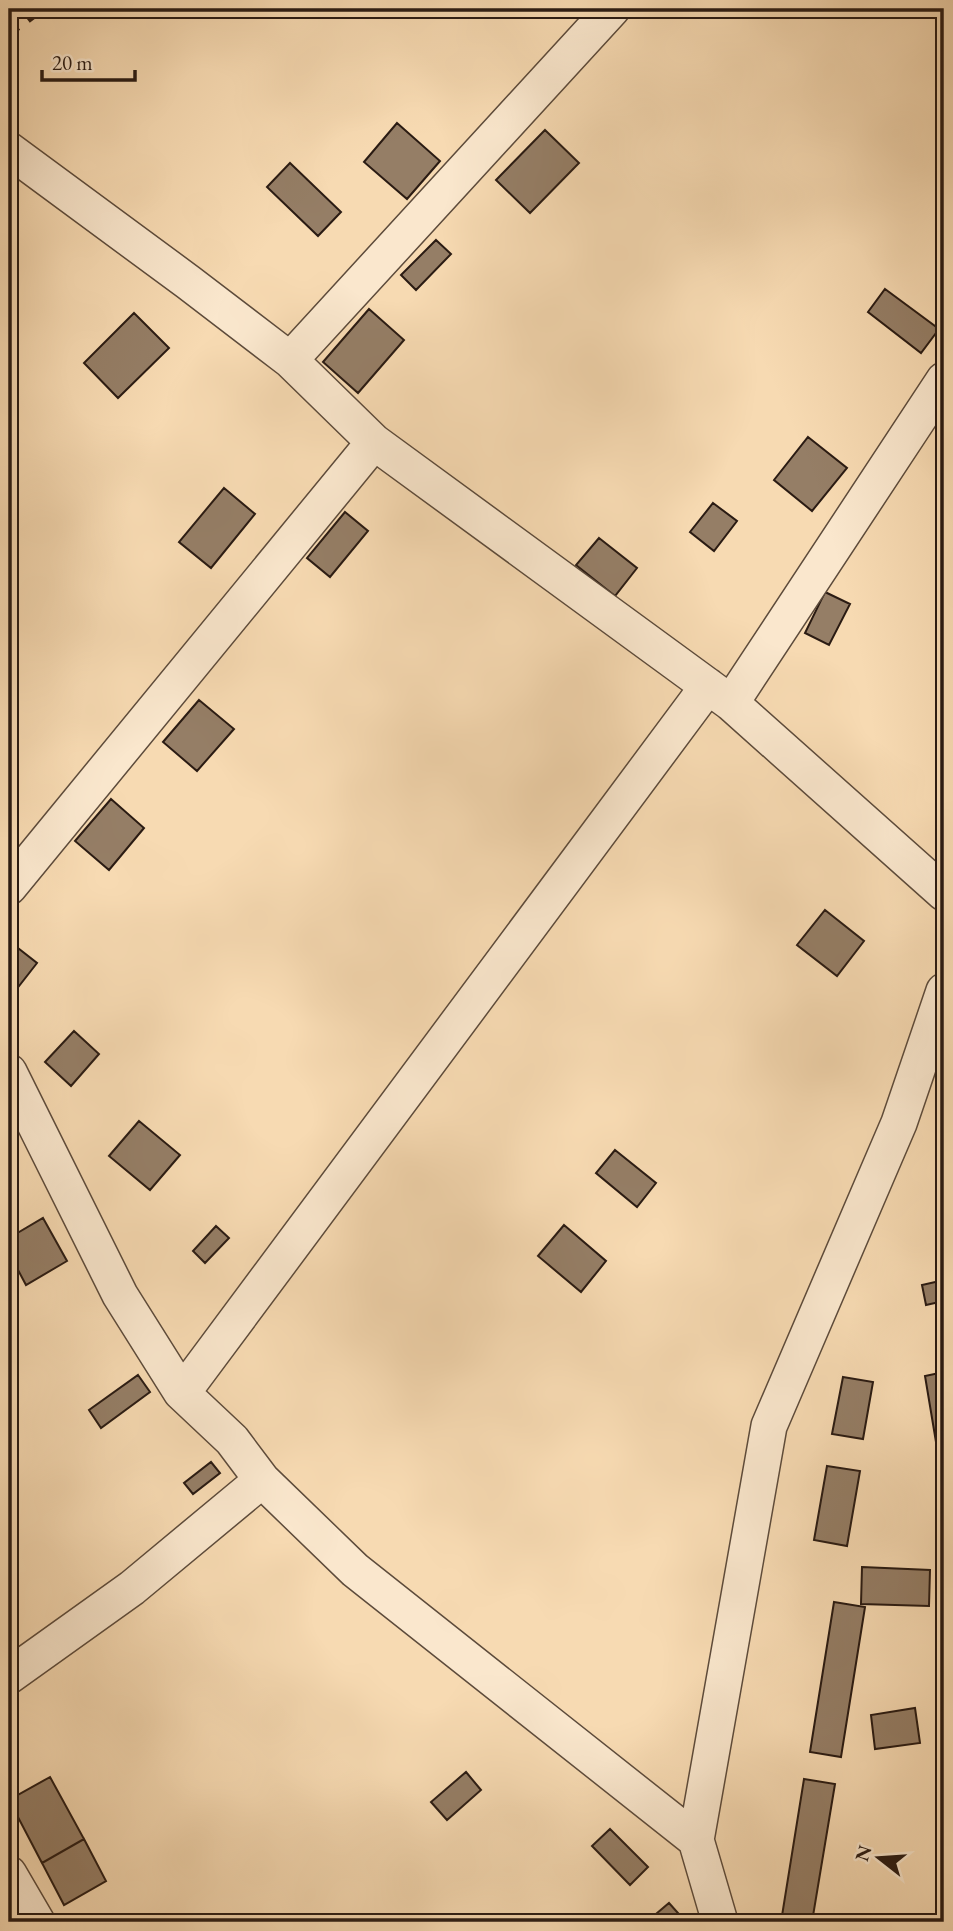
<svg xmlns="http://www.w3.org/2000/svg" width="953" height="1931" font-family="'EB Garamond',serif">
	<rect width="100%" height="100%" fill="#f7dab2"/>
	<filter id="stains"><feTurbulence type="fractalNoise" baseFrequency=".00286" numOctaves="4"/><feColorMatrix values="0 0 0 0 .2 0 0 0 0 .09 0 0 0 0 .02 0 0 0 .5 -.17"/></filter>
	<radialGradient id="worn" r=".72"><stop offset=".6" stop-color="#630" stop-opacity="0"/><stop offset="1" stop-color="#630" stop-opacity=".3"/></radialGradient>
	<!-- building -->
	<path fill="#957e66" stroke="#2a1b13" stroke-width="2" d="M397,123L440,161L407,199L364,162Z
		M545,130L579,163L530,213L496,180Z
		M290,163L341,212L318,236L267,187Z
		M436,240L451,254L416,290L401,275Z
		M885,289L939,329L921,353L868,312Z
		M369,309L404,340L358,393L323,362Z
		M134,313L169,348L118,398L84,363Z
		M808,437L847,468L812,511L774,480Z
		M224,488L255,514L211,568L179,542Z
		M713,503L737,521L714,551L690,532Z
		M345,512L368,531L330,577L307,558Z
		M599,538L637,568L615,596L576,565Z
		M825,592L850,604L829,645L805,633Z
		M199,700L234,729L197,771L163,742Z
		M111,799L144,828L109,870L75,841Z
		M825,910L864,941L837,976L797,945Z
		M9,941L37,963L12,995L9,992Z
		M74,1031L99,1054L71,1086L45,1062Z
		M139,1121L180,1155L150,1190L109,1156Z
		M615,1150L656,1183L637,1207L596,1173Z
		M43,1218L67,1261L26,1285L9,1253V1238Z
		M564,1225L606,1261L581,1292L538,1256Z
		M216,1226L229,1238L205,1263L193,1251Z
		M944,1280V1301L926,1305L922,1285Z
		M944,1372V1490L925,1376Z
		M138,1375L150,1392L101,1428L89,1410Z
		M843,1377L873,1382L863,1439L832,1434Z
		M211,1462L220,1473L193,1494L184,1483Z
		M827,1466L860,1471L847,1546L814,1540Z
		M862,1567L930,1570L929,1606L861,1604Z
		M834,1602L865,1607L841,1757L810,1752Z
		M915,1708L920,1743L875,1749L871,1715Z
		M466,1772L481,1790L447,1820L431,1802Z
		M50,1777L84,1839L42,1863L9,1800Z
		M804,1779L835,1784L812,1922H781Z
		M610,1829L648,1867L630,1885L592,1846Z
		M84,1839L106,1881L64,1905L42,1863Z
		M669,1903L686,1922H653L650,1919Z"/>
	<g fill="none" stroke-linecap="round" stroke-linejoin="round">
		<!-- street casing -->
		<g stroke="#5d4b3b" stroke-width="38">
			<path id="street" d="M9,150L188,282L290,360L374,442L731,703L944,893
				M290,360L612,9
				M731,703L944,380
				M9,887L374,442
				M9,1072L120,1295L181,1392L232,1440L262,1480L355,1570L696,1840L720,1922
				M183,1392L708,686
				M9,1676L132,1588L262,1480
				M696,1840L769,1426L899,1123L944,991
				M9,1874L37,1922"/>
		</g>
		<!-- street -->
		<use href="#street" stroke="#fae7cd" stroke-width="35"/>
		<!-- rail -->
		<path stroke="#2a1b13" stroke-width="5" stroke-dasharray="12 12" stroke-linecap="butt" d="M9,35L44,9"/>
	</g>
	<!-- margin -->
	<rect width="953" height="1931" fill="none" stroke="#f7dab2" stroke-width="35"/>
	<rect x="10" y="10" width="932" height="1910" fill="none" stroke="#2a1b13" stroke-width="3.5"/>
	<rect x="18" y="18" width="918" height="1896" fill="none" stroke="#2a1b13" stroke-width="2"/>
	<!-- north arrow -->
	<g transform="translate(879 1858) rotate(287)" stroke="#fae7cd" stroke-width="5" paint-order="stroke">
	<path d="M0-5L12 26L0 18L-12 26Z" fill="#2a1b13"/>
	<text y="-10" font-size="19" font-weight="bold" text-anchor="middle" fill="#2a1b13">N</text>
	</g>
	<!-- scale -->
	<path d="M42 70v10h93v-10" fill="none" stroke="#2a1b13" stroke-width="3.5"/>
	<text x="52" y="70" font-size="21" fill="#2a1b13" stroke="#fae7cd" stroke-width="5" paint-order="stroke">20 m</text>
	<rect width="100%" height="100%" filter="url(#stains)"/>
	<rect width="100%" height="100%" fill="url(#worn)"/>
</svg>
